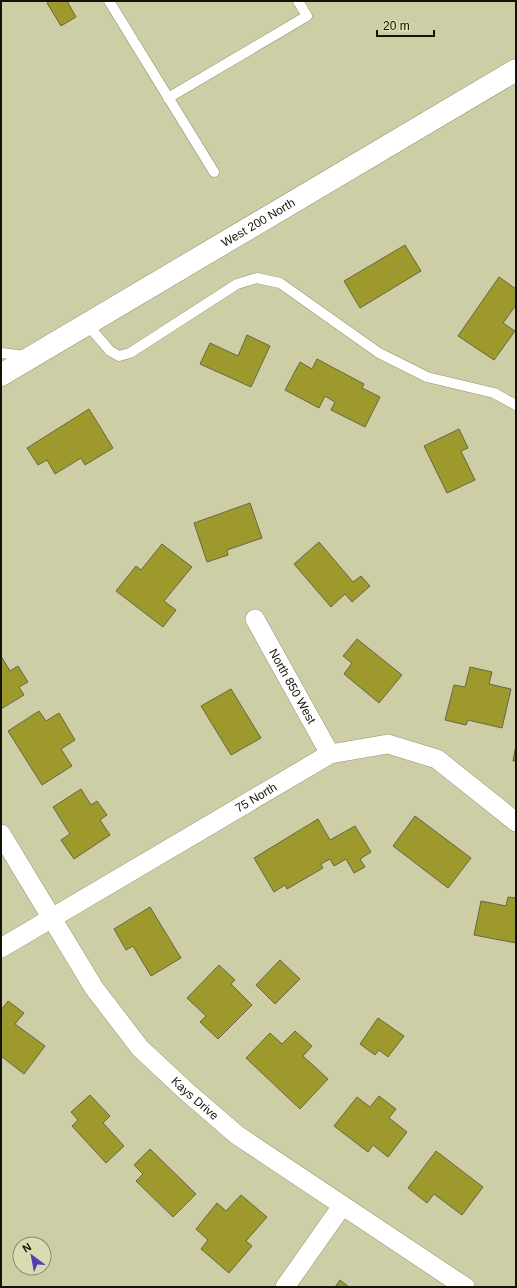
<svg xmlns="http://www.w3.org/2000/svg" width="517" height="1288" font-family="Helvetica,sans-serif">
	<rect width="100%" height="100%" fill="#cdcda6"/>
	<!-- building -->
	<path fill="#9d992c" stroke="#676744" d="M50,1H67L76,17L61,26L47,3Z
		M405,245L421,271L360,308L344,281Z
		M499,277L516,289V305L503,323L515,331L494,360L458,336Z
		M247,335L270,346L251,387L200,364L210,343L238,356Z
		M317,359L364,384L362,388L380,397L365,427L331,410L335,402L325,396L319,408L285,390L300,362L312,369Z
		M89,409L113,448L85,465L81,458L55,474L47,460L38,465L27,448Z
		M459,429L468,448L461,451L475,480L447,493L424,446Z
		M250,503L262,538L227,550L228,555L207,562L194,523Z
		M319,542L353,582L361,576L370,586L352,602L345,594L331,607L294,564Z
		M162,544L192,567L164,601L176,610L163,627L116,591L136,566L141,570Z
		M357,639L402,675L379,703L344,674L352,663L343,656Z
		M1,656L10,671L18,666L28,682L19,687L24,695L1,709Z
		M470,667L492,672L489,684L511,689L502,728L468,720L466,725L445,720L454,685L465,687Z
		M231,689L261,738L231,755L201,706Z
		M39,711L46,721L59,713L75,740L61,749L72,766L42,785L8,731Z
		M516,745V761H513Z
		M81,789L91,805L97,801L107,815L100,820L110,835L74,859L61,840L70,834L53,807Z
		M415,816L471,858L448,888L393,846Z
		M318,819L330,840L355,826L371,852L360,859L365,867L354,873L346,859L334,866L330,859L321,864L323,868L287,889L285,885L274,892L254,858Z
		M508,897L516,898V943L474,935L481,901L506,906Z
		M150,907L181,958L151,976L133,946L126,950L114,929Z
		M280,960L300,979L275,1004L256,985Z
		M219,965L235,980L231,984L252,1005L218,1039L200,1022L206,1016L187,998Z
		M8,1001L24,1013L15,1024L45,1046L24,1074L1,1056V1010Z
		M378,1018L404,1036L388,1057L379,1050L375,1055L360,1044Z
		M295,1031L312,1046L303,1056L328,1079L300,1109L246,1058L270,1033L282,1044Z
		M90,1095L110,1116L103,1123L124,1146L106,1163L72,1126L78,1120L71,1112Z
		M379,1096L396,1109L389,1118L407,1132L388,1157L373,1145L368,1152L334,1126L357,1097L370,1107Z
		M150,1149L196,1194L173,1217L136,1181L143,1174L134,1165Z
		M436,1151L483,1187L462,1215L434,1194L427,1203L408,1188Z
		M241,1195L267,1217L246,1241L252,1246L229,1273L201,1249L208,1240L196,1229L217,1203L226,1211Z
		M340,1280L349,1287H335Z"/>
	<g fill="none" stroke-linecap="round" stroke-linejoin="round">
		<!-- lane casing -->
		<g stroke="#949470" stroke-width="11">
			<path id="lane" d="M109,1L214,172
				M168,98L307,16L298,1
				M87,324L110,351L119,356L130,353L237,284L257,278L280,283L379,353L427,377L494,393L516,405
				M1,353L26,356"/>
		</g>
		<!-- street casing -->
		<g stroke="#949470" stroke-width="20">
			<g id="street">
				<path id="s1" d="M255,619L330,754"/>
				<path id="s2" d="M1,834L94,988L140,1048L186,1091L237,1135L465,1287"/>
				<path id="s3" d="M1,948L330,754L388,744L437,759L516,822"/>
				<path d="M285,1287L342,1206"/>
			</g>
		</g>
		<!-- primary casing -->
		<g stroke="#949470" stroke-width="23">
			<g id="primary">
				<path id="s4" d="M1,375L516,70"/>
			</g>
		</g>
		<!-- lane -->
		<use href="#lane" stroke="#fff" stroke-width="10"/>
		<!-- street -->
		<use href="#street" stroke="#fff" stroke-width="19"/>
		<!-- primary -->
		<use href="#primary" stroke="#fff" stroke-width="22"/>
	</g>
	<g text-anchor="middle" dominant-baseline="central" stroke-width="3.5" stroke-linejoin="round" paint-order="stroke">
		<!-- street labels -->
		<g font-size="12" fill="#141306" stroke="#dadab3">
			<text stroke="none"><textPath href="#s4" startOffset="299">West 200 North</textPath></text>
			<text stroke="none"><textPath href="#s1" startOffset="77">North 850 West</textPath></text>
			<text stroke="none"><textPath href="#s3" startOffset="296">75 North</textPath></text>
			<text stroke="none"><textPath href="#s2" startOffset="330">Kays Drive</textPath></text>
		</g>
	</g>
	<!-- border -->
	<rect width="517" height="1288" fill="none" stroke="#141306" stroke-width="4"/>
	<!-- north arrow -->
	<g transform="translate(32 1256) rotate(328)"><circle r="19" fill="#dadab3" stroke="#8b8a6e"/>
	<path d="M0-3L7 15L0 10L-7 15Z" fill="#573cb4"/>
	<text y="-6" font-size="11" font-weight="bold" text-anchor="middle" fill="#141306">N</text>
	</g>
	<!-- scale -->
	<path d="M377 30v6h57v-6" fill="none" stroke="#141306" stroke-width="2"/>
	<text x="383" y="30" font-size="12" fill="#141306" stroke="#dadab3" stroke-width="3" paint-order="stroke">20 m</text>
</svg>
